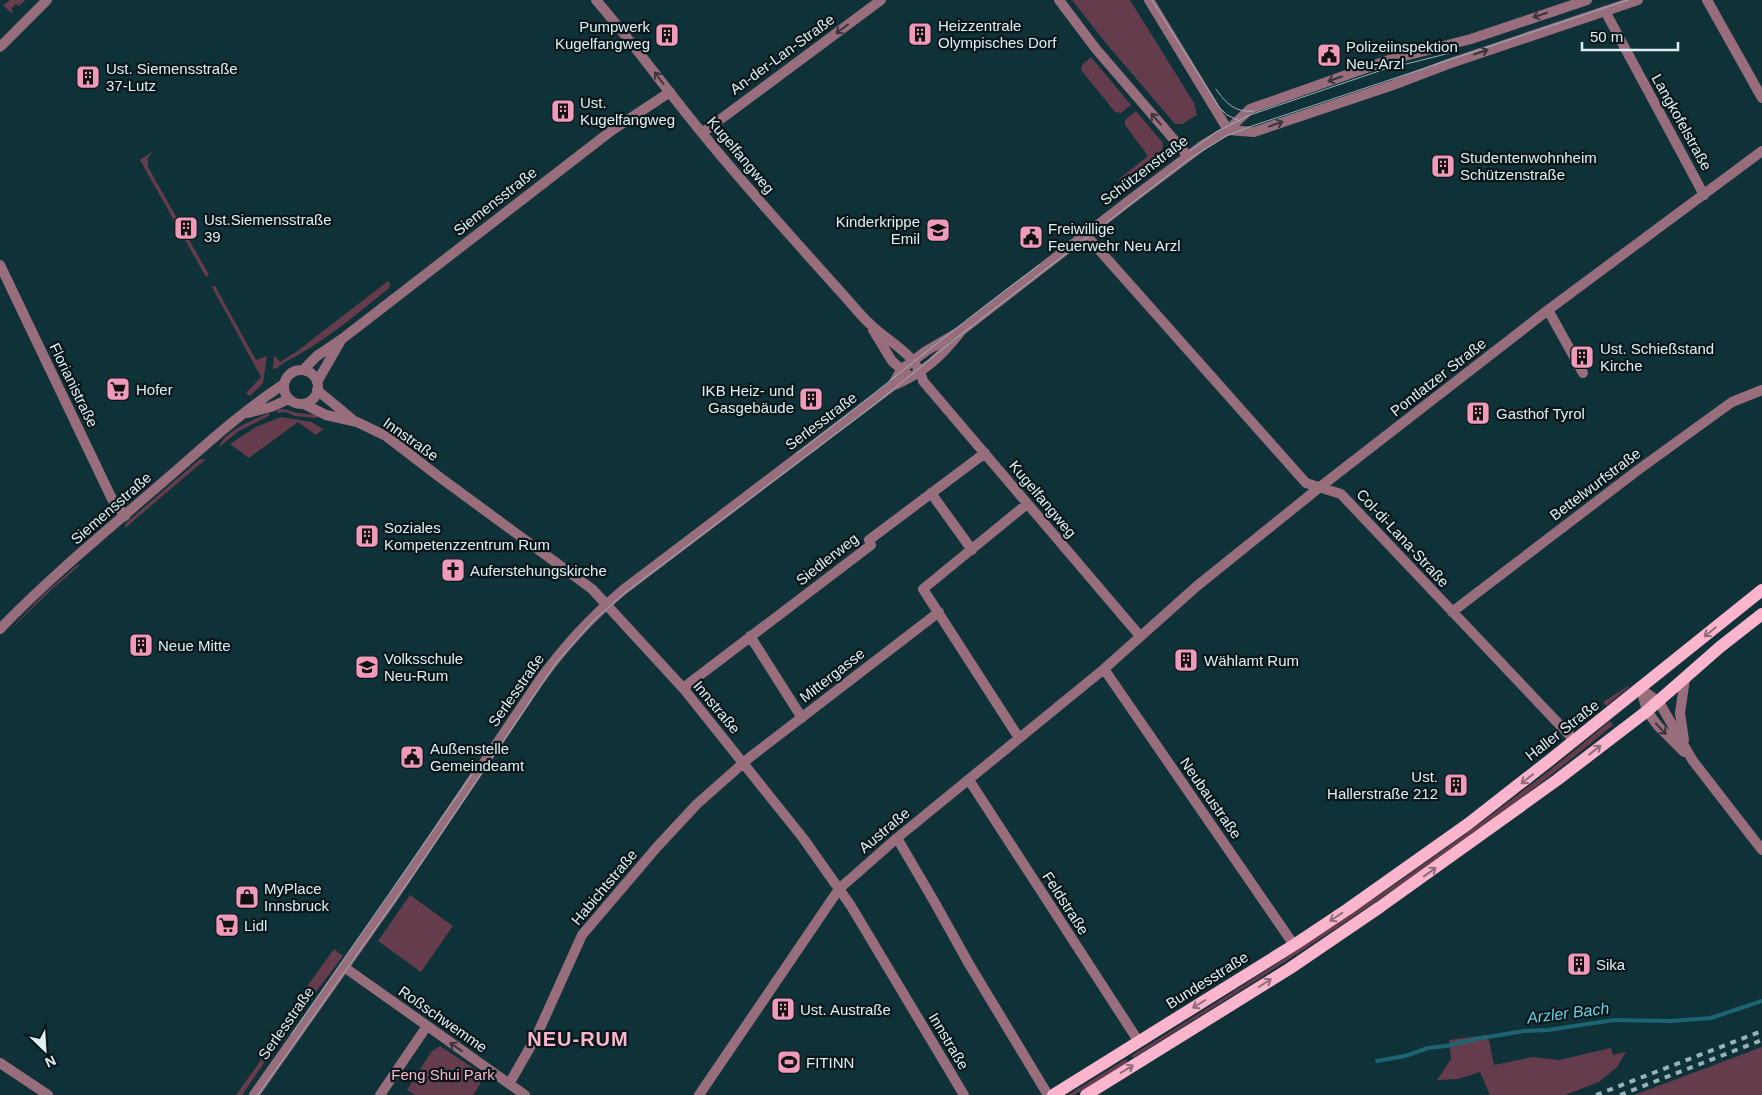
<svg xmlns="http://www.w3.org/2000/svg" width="1762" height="1095" font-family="Helvetica,sans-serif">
	<rect width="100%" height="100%" fill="#0f3239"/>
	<!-- green -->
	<path fill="#653c4b" d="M10,0H25L19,6L16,4L11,9L13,12L11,13L3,5Z
		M1072,0H1130L1194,103L1197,115L1182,124H1175L1105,42Z
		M1091,57L1131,105L1121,113L1115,112L1081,70L1082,65Z
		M1136,111L1163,143L1162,154L1124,184H1122L1118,180L1148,156L1125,125V120Z
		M153,151L148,158V167L209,275L206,277L140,160Z
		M388,281L390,284L389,288C356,315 323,343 285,362C280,365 278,369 273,369L274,355L280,362L296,352Z
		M215,286L256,360L267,356L263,383L250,396L246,393L261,377L212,287Z
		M281,409C287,409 292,412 298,413C305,414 311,414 319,416L317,418L295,416L285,412L278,413L276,410Z
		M269,413V416L239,431L219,447C224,431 255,419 269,413Z
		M281,417L311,422L323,429L316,435L298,422L249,458L230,444L256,427Z
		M200,459H206L125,528V524Z
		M77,565H80L49,592L8,632L44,594Z
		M1628,686L1629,687L1606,706L1603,702Z
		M1610,721L1613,725C1463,850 1298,955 1133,1058L1131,1056C1297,953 1460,847 1610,721Z
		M410,895L453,926L421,972L378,941Z
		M334,949L343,956L313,996L305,989Z
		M287,1020H290L293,1025L274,1051L272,1049L286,1029L281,1025Z
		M1488,1035L1494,1065L1533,1057L1559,1060L1611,1048L1613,1055L1626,1052L1617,1067L1599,1082L1565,1095H1490L1480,1072L1458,1079L1437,1080L1451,1059L1449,1040Z
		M440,1046L485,1076L473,1095H415L407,1090L431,1052Z
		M1762,1047V1095H1634Z
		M261,1052L267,1054L264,1063L242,1095H236L261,1060Z
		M1126,1059L1128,1062L1081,1091L1074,1095H1068Z"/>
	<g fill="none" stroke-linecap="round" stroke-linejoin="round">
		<!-- stream -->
		<path stroke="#1e6574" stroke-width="4" d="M1377,1061L1405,1056L1428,1048L1446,1046L1476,1039L1524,1031L1548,1030L1614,1020L1671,1021L1711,1018L1762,1001"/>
		<!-- minor -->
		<path stroke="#996e7c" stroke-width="10" d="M596,0C633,43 666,89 702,133C746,187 793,239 839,290C850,302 859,314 870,324C888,342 917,354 923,381L1140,636
			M1059,0L1096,49L1188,156
			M1149,0L1228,130
			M1707,0L1762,98
			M1605,11L1704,195
			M0,47L47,0
			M702,133L881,0
			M1085,234L1306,483L1341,494L1575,741
			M0,265L112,499L125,516
			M1548,310L1583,373
			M873,330L892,361L908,375
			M317,390L352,419
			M304,404L326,415L357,422L386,436L438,476L592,589L683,688L803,838L851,906L964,1095
			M931,493L972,550
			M1452,612L1638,470L1732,402L1762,390
			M750,636L802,718
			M1104,669L1294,945
			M683,688L871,545L869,540L985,453
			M1641,689L1659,702L1693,761L1762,850
			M1641,689L1647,711L1658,726L1684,752
			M1019,738L923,589L1027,504
			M1684,740L1680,713L1685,679
			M969,780L1139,1042
			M897,838L935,903L969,964L1048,1095
			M344,967L525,1095
			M0,1063L48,1095
			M509,1084L536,1037L582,935L657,847L697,804L749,758L939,612
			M380,1095L427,1026
			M699,1095L839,889L897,838L1104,669L1197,586L1320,487L1548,310L1762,151"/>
		<!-- tertiary -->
		<path stroke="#996e7c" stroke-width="10" d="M1228,130L1254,132L1393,85L1448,64L1638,0
			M284 387a17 17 0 1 1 34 0a17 17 0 1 1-34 0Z
			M303,370L317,356L342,339L611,131L670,92
			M317,382L340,342
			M892,386L901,370L926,351L962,330L1130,200L1203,145L1228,130L1250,109L1389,60L1471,39L1587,0
			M248,413L271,407L289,399
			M0,629C46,581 98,538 149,494C193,457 235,416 284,384
			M254,1095L392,899L539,681C564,646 591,617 623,590L892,386C923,374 942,356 962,330"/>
		<!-- primary -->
		<path stroke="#fdb4cd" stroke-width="12" d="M1053,1095L1294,945L1348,909L1468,824L1550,760L1762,590
			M1086,1095L1289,969L1380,907L1557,780L1647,711L1720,647L1762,614"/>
		<!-- tram -->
		<path stroke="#99b1b7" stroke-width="1" d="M1152,0L1219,107L1227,115L1240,121
			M1216,89C1226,104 1236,113 1254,111
			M1190,151L1216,132L1250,115L1382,70L1450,53
			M796,454C878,392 956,326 1039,265
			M291,1035L475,770
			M258,1095L413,875L556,663L594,620L626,592L874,405L955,339L1188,160L1226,136L1252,126L1628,0"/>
		<!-- rail -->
		<path stroke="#99b1b7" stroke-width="4" stroke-dasharray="6 6" stroke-linecap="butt" d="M1596,1095L1762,1031
			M1620,1095L1762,1040"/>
	</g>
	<!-- one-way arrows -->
	<defs><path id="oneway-shaft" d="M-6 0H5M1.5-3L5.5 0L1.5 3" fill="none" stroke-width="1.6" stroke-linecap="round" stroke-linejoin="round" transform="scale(1.25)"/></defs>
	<g stroke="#3b353c">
		<use href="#oneway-shaft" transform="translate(1540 15) rotate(162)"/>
		<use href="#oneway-shaft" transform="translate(842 29) rotate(143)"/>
		<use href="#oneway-shaft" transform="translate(1481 52) rotate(-19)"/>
		<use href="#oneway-shaft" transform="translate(659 78) rotate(-127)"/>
		<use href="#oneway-shaft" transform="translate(1335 79) rotate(161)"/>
		<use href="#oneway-shaft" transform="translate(1156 119) rotate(-131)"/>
		<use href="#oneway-shaft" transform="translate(1276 124) rotate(-20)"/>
		<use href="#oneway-shaft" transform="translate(1661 729) rotate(47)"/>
		<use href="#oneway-shaft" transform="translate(456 1047) rotate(-145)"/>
	</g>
	<g stroke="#8f6d7c">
		<use href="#oneway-shaft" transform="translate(1710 632) rotate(141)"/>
		<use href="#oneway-shaft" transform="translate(1595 750) rotate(-38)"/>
		<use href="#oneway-shaft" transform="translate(1527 779) rotate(142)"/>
		<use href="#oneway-shaft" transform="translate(1430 872) rotate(-36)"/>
		<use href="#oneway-shaft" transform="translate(1336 917) rotate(146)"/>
		<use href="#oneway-shaft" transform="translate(1265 983) rotate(-32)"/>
		<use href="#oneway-shaft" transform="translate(1199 1004) rotate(148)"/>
		<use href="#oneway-shaft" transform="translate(1127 1069) rotate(-31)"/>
	</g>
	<!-- icons -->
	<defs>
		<g id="building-square" transform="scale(1.25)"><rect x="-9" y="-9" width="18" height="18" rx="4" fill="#ef9ab8" stroke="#09171a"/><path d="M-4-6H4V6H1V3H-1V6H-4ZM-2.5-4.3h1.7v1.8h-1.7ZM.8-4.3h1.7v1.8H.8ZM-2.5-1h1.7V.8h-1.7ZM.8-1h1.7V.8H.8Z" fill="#111"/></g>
		<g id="civic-square" transform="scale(1.25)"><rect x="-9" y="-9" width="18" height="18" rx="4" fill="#ef9ab8" stroke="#09171a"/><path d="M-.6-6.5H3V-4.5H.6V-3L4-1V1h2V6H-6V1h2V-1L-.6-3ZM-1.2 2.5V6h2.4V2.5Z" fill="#111"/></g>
		<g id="school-square" transform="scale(1.25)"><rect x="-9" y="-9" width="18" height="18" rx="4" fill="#ef9ab8" stroke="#09171a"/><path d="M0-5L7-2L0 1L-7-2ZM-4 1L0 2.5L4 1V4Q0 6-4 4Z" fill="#111"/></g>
		<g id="supermarket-square" transform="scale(1.25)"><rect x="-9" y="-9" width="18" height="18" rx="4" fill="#ef9ab8" stroke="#09171a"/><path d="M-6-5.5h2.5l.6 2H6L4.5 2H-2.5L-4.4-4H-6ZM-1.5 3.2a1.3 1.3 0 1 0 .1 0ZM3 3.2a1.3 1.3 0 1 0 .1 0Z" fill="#111"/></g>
		<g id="church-square" transform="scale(1.25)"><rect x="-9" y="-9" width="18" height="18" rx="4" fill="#ef9ab8" stroke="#09171a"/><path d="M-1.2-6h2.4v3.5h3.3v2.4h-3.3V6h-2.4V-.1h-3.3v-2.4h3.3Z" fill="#111"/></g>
		<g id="shop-square" transform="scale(1.25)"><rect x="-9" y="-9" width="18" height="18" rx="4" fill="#ef9ab8" stroke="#09171a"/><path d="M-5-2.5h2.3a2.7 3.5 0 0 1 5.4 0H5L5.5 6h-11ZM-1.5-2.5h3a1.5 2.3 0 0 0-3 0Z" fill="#111"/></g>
		<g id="stadium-square" transform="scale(1.25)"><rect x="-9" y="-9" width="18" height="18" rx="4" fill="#ef9ab8" stroke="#09171a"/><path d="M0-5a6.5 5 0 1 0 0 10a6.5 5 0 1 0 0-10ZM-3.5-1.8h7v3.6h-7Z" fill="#111"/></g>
	</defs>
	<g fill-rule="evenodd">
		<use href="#building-square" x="920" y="34"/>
		<use href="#building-square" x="667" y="35"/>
		<use href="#civic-square" x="1329" y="55"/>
		<use href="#building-square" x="88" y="77"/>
		<use href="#building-square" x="563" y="111"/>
		<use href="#building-square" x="1443" y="166"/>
		<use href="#building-square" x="186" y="228"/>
		<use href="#school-square" x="938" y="230"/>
		<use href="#civic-square" x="1031" y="237"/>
		<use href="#building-square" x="1582" y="357"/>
		<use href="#supermarket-square" x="118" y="389"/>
		<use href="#building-square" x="811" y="399"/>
		<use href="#building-square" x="1478" y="413"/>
		<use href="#building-square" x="367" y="536"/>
		<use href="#church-square" x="453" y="570"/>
		<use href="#building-square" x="141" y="645"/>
		<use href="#building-square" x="1186" y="660"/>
		<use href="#school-square" x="367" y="667"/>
		<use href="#civic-square" x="412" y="757"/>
		<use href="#building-square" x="1456" y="785"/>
		<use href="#shop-square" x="247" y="897"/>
		<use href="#supermarket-square" x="227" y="925"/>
		<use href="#building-square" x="1579" y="964"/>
		<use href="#building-square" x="783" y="1009"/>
		<use href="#stadium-square" x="789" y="1062"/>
	</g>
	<g text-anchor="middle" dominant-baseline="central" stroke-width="4.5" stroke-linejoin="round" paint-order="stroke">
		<!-- poi labels -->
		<g font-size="15" fill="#def0f5" stroke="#09171a" text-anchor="start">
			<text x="938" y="25">Heizzentrale<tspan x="938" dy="17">Olympisches Dorf</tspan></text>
			<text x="650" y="26" text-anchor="end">Pumpwerk<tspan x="650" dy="17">Kugelfangweg</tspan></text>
			<text x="1346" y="46">Polizeiinspektion<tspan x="1346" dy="17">Neu-Arzl</tspan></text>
			<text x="106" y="68">Ust. Siemensstraße<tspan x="106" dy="17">37-Lutz</tspan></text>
			<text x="580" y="102">Ust.<tspan x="580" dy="17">Kugelfangweg</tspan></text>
			<text x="1460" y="157">Studentenwohnheim<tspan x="1460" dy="17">Schützenstraße</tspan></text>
			<text x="204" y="219">Ust.Siemensstraße<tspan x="204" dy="17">39</tspan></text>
			<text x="920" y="221" text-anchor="end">Kinderkrippe<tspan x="920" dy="17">Emil</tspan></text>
			<text x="1048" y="228">Freiwillige<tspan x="1048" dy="17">Feuerwehr Neu Arzl</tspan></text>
			<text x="1600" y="348">Ust. Schießstand<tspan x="1600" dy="17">Kirche</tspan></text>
			<text x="136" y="389">Hofer</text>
			<text x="794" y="390" text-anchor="end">IKB Heiz- und<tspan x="794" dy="17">Gasgebäude</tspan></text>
			<text x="1496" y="413">Gasthof Tyrol</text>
			<text x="384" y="527">Soziales<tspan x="384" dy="17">Kompetenzzentrum Rum</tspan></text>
			<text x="470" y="570">Auferstehungskirche</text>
			<text x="158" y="645">Neue Mitte</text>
			<text x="384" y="658">Volksschule<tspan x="384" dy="17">Neu-Rum</tspan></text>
			<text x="1204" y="660">Wählamt Rum</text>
			<text x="430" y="748">Außenstelle<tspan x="430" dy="17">Gemeindeamt</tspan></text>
			<text x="1438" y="776" text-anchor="end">Ust.<tspan x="1438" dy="17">Hallerstraße 212</tspan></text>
			<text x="264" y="888">MyPlace<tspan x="264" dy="17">Innsbruck</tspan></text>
			<text x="244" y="925">Lidl</text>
			<text x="1596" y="964">Sika</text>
			<text x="800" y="1009">Ust. Austraße</text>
			<text x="806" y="1062">FITINN</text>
		</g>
		<!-- street labels -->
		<g font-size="15" fill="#def0f5" stroke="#09171a">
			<text transform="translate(782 54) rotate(-36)">An-der-Lan-Straße</text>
			<text transform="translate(1682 122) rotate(61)">Langkofelstraße</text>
			<text transform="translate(741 155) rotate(50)">Kugelfangweg</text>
			<text transform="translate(1144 170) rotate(-37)">Schützenstraße</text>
			<text transform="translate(495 201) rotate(-38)">Siemensstraße</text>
			<text transform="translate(1438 377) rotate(-38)">Pontlatzer Straße</text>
			<text transform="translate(74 385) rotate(64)">Florianistraße</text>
			<text transform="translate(821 421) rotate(-37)">Serlesstraße</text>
			<text transform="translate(411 439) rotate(35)">Innstraße</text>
			<text transform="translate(1595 484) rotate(-37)">Bettelwurfstraße</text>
			<text transform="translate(1043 499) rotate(50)">Kugelfangweg</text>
			<text transform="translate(111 508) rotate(-41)">Siemensstraße</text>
			<text transform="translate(1403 538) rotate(47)">Col-di-Lana-Straße</text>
			<text transform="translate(827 559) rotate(-38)">Siedlerweg</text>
			<text transform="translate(832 675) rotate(-38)">Mittergasse</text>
			<text transform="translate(516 690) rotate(-55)">Serlesstraße</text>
			<text transform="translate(717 707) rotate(50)">Innstraße</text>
			<text transform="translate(1562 730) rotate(-38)">Haller Straße</text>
			<text transform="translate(1211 798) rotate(55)">Neubaustraße</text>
			<text transform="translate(884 830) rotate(-40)">Austraße</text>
			<text transform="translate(604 887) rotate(-50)">Habichtstraße</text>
			<text transform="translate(1066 903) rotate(57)">Feldstraße</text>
			<text transform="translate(1207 980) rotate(-32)">Bundesstraße</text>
			<text transform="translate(443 1019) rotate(35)">Roßschwemme</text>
			<text transform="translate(286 1023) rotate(-55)">Serlesstraße</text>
			<text transform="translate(949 1041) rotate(59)">Innstraße</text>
		</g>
		<!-- park labels -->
		<g font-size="15" fill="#f9b6cc" stroke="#09171a">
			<text x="443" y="1074">Feng Shui Park</text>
		</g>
		<!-- water labels -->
		<g font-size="16" font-style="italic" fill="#67cfe7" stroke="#09171a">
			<text transform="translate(1568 1013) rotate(-7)">Arzler Bach</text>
		</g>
		<!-- district labels -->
		<g font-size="20" font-weight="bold" letter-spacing="1" fill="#f8b7cd" stroke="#09171a">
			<text x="578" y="1039">NEU-RUM</text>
		</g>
	</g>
	<!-- north arrow -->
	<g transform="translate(45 1050) rotate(155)" stroke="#09171a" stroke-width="4" paint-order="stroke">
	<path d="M0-4L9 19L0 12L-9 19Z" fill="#def0f5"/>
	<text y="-8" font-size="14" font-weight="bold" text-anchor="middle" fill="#def0f5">N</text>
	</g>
	<!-- scale -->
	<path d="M1582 42v8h96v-8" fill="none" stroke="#def0f5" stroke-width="2.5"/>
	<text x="1590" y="42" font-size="15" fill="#def0f5" stroke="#09171a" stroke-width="4" paint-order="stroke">50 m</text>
</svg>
